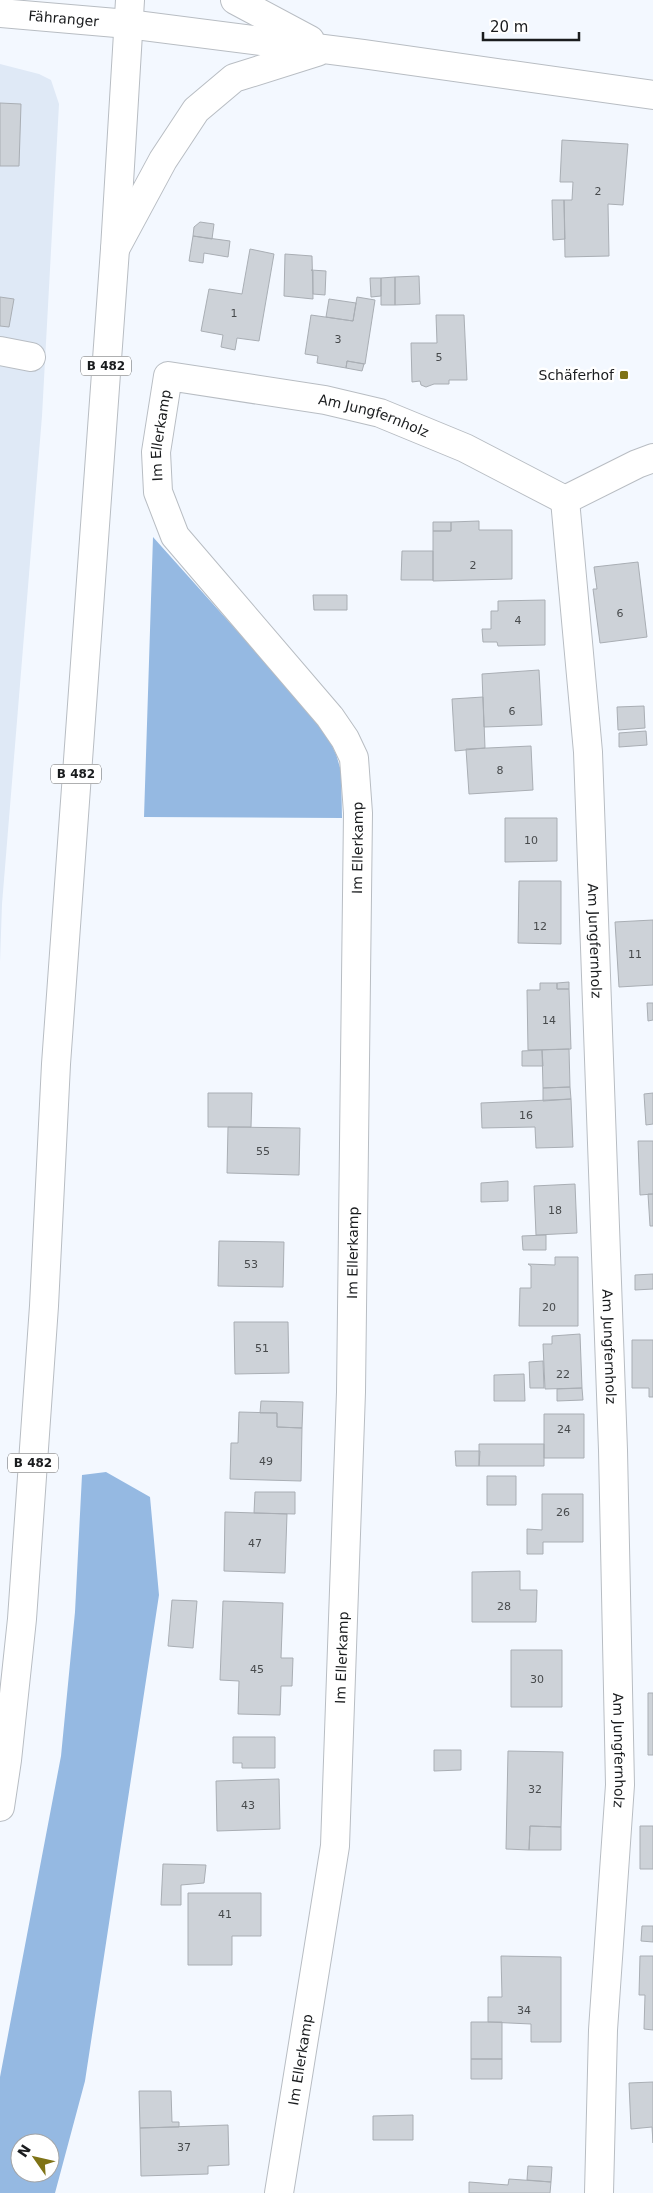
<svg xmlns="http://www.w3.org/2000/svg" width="653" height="2193" font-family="'DejaVu Sans',sans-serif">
	<rect width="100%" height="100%" fill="#f3f8ff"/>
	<!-- built -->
	<path fill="#dfe9f6" d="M0,64L39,74L51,80L59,104L42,416L2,904L0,962Z"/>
	<!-- forest -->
	<path fill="#95b9e2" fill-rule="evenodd" d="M153,537L323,727L336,754L341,771L342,818L144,817Z
		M106,1472L150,1497L159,1595L85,2081L55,2193H0V2077L61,1756L75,1612L82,1475ZM20,2143H50V2173H20Z"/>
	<!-- building -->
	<path fill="#cdd2d8" stroke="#a9aeb4" d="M0,103L21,104L19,166H0Z
		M562,140L628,144L623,205L608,204L609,256L565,257L564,200H572L573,182H560Z
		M552,200H564L565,239L553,240Z
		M200,222L214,224L212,239L193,236L194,227Z
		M193,236L230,241L228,257L204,253L203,263L189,261Z
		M250,249L274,254L259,341L237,338L235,350L221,347L223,335L201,331L209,289L242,294Z
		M285,254L312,256L313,299L284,296Z
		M311,270L326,271L325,295L313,294V271Z
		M419,276L420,304L395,305V277Z
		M395,277V305H381V278Z
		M370,278H381V296L371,297Z
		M0,297L14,299L9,327L0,326Z
		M357,297L375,300L365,364L347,361L346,368L317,363L318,356L305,354L311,315L353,321Z
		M329,299L356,303L353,321L326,317Z
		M436,315H464L467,380H449V384H434L426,387L421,385L420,381L412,382L411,343H437Z
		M347,361L364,364L362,371L346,368Z
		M479,521V530H512V579L433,581V531H451V522Z
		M433,522H451V531H433Z
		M402,551H433V580H401Z
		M638,562L647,637L600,643L593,589H597L594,567Z
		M313,595H347V610H314Z
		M545,600V645L498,646L497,642H483L482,629H491V611H498V601Z
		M539,670L542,725L484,727L482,674Z
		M483,697L485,748L455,751L452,699Z
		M644,706L645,728L618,730L617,707Z
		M646,731L647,745L619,747V733Z
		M531,746L533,790L469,794L466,749Z
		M505,818H557V861L505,862Z
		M519,881H561V944L518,943Z
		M653,920V985L619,987L615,922Z
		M569,982V989H557V983Z
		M540,983H557V989H569L571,1049L528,1050L527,990H540Z
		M647,1003H653V1020L648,1021Z
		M569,1049L570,1087L543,1088L542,1050Z
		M542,1050L543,1066H522V1051Z
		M570,1087L571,1099L543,1101V1088Z
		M208,1093H252L251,1127H208Z
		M653,1093V1124L646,1125L644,1094Z
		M571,1099L573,1147L536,1148L535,1127L482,1128L481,1103Z
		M228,1127L300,1128L299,1175L227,1173Z
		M638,1141H653V1194L640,1195Z
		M508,1181V1201L481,1202V1183Z
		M575,1184L577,1233L536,1235L534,1186Z
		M648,1194H653V1226H650Z
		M546,1235V1250H523L522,1236Z
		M219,1241L284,1242L283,1287L218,1286Z
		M555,1257H578V1326H519L520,1288H531V1266L528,1264L555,1265Z
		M653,1274V1289L635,1290V1275Z
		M234,1322H288L289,1373L235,1374Z
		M580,1334L582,1388L545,1389L543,1344H552V1336Z
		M632,1340H653V1397H649V1388H632Z
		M543,1361L544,1388H530L529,1362Z
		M524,1374L525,1401H494V1375Z
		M582,1388L583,1400L557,1401V1389Z
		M261,1401L303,1402L302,1428L277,1427V1413H260Z
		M239,1412L277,1413V1427L302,1428L301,1481L230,1479L231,1443H238Z
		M544,1414H584V1458H544Z
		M479,1444H544V1466H479Z
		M455,1451H480L479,1466H456Z
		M487,1476H516V1505H487Z
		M255,1492H295V1514L254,1513Z
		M542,1494H583V1542H543V1554H527V1529L542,1530Z
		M225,1512L287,1514L285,1573L224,1571Z
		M520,1571V1590H537L536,1622H472V1572Z
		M172,1600L197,1601L193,1648L168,1646Z
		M223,1601L283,1603L281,1658H293L292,1686H281L280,1715L238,1714L239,1681L220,1680Z
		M511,1650H562V1707H511Z
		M648,1693H653V1755H648Z
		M233,1737H275V1768H242V1763H233Z
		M434,1750H461V1770L434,1771Z
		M508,1751L563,1752L561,1827L530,1826L529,1850L506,1849Z
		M279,1779L280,1829L217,1831L216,1781Z
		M530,1826L561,1827V1850H529Z
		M640,1826H653V1869H640Z
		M163,1864L206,1865L204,1883L181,1885V1905H161Z
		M188,1893H261V1936H232V1965H188Z
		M642,1926H653V1942L641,1941Z
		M501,1956L561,1957V2042H531V2024L488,2022V1997H502Z
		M640,1956H653V2030L644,2029L645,1995H639Z
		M471,2022H502V2059H471Z
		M471,2059H502V2079H471Z
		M653,2082V2143L652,2127L631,2129L629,2083Z
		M139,2091H171L172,2122H179V2127L140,2128Z
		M413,2115V2140H373V2116Z
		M228,2125L229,2165L208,2166V2174L141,2176L140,2128Z
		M528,2166L552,2167L551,2182L527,2180Z
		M509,2179L551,2182L550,2193H469V2182L508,2185Z"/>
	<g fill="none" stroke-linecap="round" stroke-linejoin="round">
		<!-- minor casing -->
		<g stroke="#b8bdc3" stroke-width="30">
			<g id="minor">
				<path d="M235,0L310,40"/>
				<path id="s1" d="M0,13L128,24L363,54L653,95"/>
				<path d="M115,249L163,160L196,110L234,78L317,52"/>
				<path d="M0,351L31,357"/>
				<path id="s2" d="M565,500L588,752L613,1450L620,1785L603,2030L599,2193"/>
				<path d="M565,500L637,464L653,458"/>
				<path id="s3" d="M279,2193L335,1846L351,1392L358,813L354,758L345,739L330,717L175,536L158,492L156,452L168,376L325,400L380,413L465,448L565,500"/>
			</g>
		</g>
		<!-- major casing -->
		<g stroke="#b8bdc3" stroke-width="30">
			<path id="major" d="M0,1807L7,1760L22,1619L44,1306L56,1064L115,249L130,0"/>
		</g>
		<!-- minor -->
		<use href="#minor" stroke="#fff" stroke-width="28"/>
		<!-- major -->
		<use href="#major" stroke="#fff" stroke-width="28"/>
	</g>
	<!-- markers -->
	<rect fill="#7f7316" stroke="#fff" stroke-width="2" x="619" y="370" width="10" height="10" rx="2.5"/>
	<g text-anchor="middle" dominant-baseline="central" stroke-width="5" stroke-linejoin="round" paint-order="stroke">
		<!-- number labels -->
		<g font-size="11" fill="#474a4c">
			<text x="598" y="191">2</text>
			<text x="234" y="313">1</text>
			<text x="338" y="339">3</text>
			<text x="439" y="357">5</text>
			<text x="473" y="565">2</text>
			<text x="620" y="613">6</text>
			<text x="518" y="620">4</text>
			<text x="512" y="711">6</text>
			<text x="500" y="770">8</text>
			<text x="531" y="840">10</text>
			<text x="540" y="926">12</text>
			<text x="635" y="954">11</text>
			<text x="549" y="1020">14</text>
			<text x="526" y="1115">16</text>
			<text x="263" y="1151">55</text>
			<text x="555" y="1210">18</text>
			<text x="251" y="1264">53</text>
			<text x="549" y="1307">20</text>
			<text x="262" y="1348">51</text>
			<text x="563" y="1374">22</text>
			<text x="564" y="1429">24</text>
			<text x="266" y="1461">49</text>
			<text x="563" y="1512">26</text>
			<text x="255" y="1543">47</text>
			<text x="504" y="1606">28</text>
			<text x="257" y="1669">45</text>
			<text x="537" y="1679">30</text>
			<text x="535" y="1789">32</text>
			<text x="248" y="1805">43</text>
			<text x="225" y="1914">41</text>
			<text x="524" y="2010">34</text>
			<text x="184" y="2147">37</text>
		</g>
		<!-- shield labels -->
		<g fill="#fff" stroke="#5f6062" stroke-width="1">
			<rect x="81" y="356.5" width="50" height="19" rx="4"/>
			<rect x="51" y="764.5" width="50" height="19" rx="4"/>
			<rect x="8" y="1453.5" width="50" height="19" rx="4"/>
		</g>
		<g font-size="12" font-weight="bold" fill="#1a1c1e">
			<text x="106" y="366">B 482</text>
			<text x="76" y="774">B 482</text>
			<text x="33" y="1463">B 482</text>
		</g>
		<!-- street labels -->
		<g font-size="14" fill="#1a1c1e" stroke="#fff">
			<text stroke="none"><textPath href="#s1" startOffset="64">Fähranger</textPath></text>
			<text stroke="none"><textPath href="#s3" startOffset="2100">Am Jungfernholz</textPath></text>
			<text stroke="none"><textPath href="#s3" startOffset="1830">Im Ellerkamp</textPath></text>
			<text stroke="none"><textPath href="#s3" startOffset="1350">Im Ellerkamp</textPath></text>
			<text stroke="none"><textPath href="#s2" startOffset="442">Am Jungfernholz</textPath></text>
			<text stroke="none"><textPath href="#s3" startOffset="945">Im Ellerkamp</textPath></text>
			<text stroke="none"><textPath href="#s2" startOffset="848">Am Jungfernholz</textPath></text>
			<text stroke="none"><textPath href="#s3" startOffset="540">Im Ellerkamp</textPath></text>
			<text stroke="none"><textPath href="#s2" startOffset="1252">Am Jungfernholz</textPath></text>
			<text stroke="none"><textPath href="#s3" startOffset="135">Im Ellerkamp</textPath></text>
		</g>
		<!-- poi labels -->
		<g font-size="14" fill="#1a1c1e" stroke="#fff" text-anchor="end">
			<text x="614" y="375">Schäferhof</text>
		</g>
	</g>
	<!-- north arrow -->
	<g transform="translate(35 2158) rotate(304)"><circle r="24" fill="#ffffff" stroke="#a3a4a5"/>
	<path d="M0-4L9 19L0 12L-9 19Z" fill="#7f7316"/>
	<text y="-8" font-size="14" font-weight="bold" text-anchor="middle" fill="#1a1c1e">N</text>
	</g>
	<!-- scale -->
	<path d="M483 32v8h96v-8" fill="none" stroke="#1a1c1e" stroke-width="2.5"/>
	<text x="490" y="32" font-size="15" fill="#1a1c1e" stroke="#ffffff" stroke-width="4" paint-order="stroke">20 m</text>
</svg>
